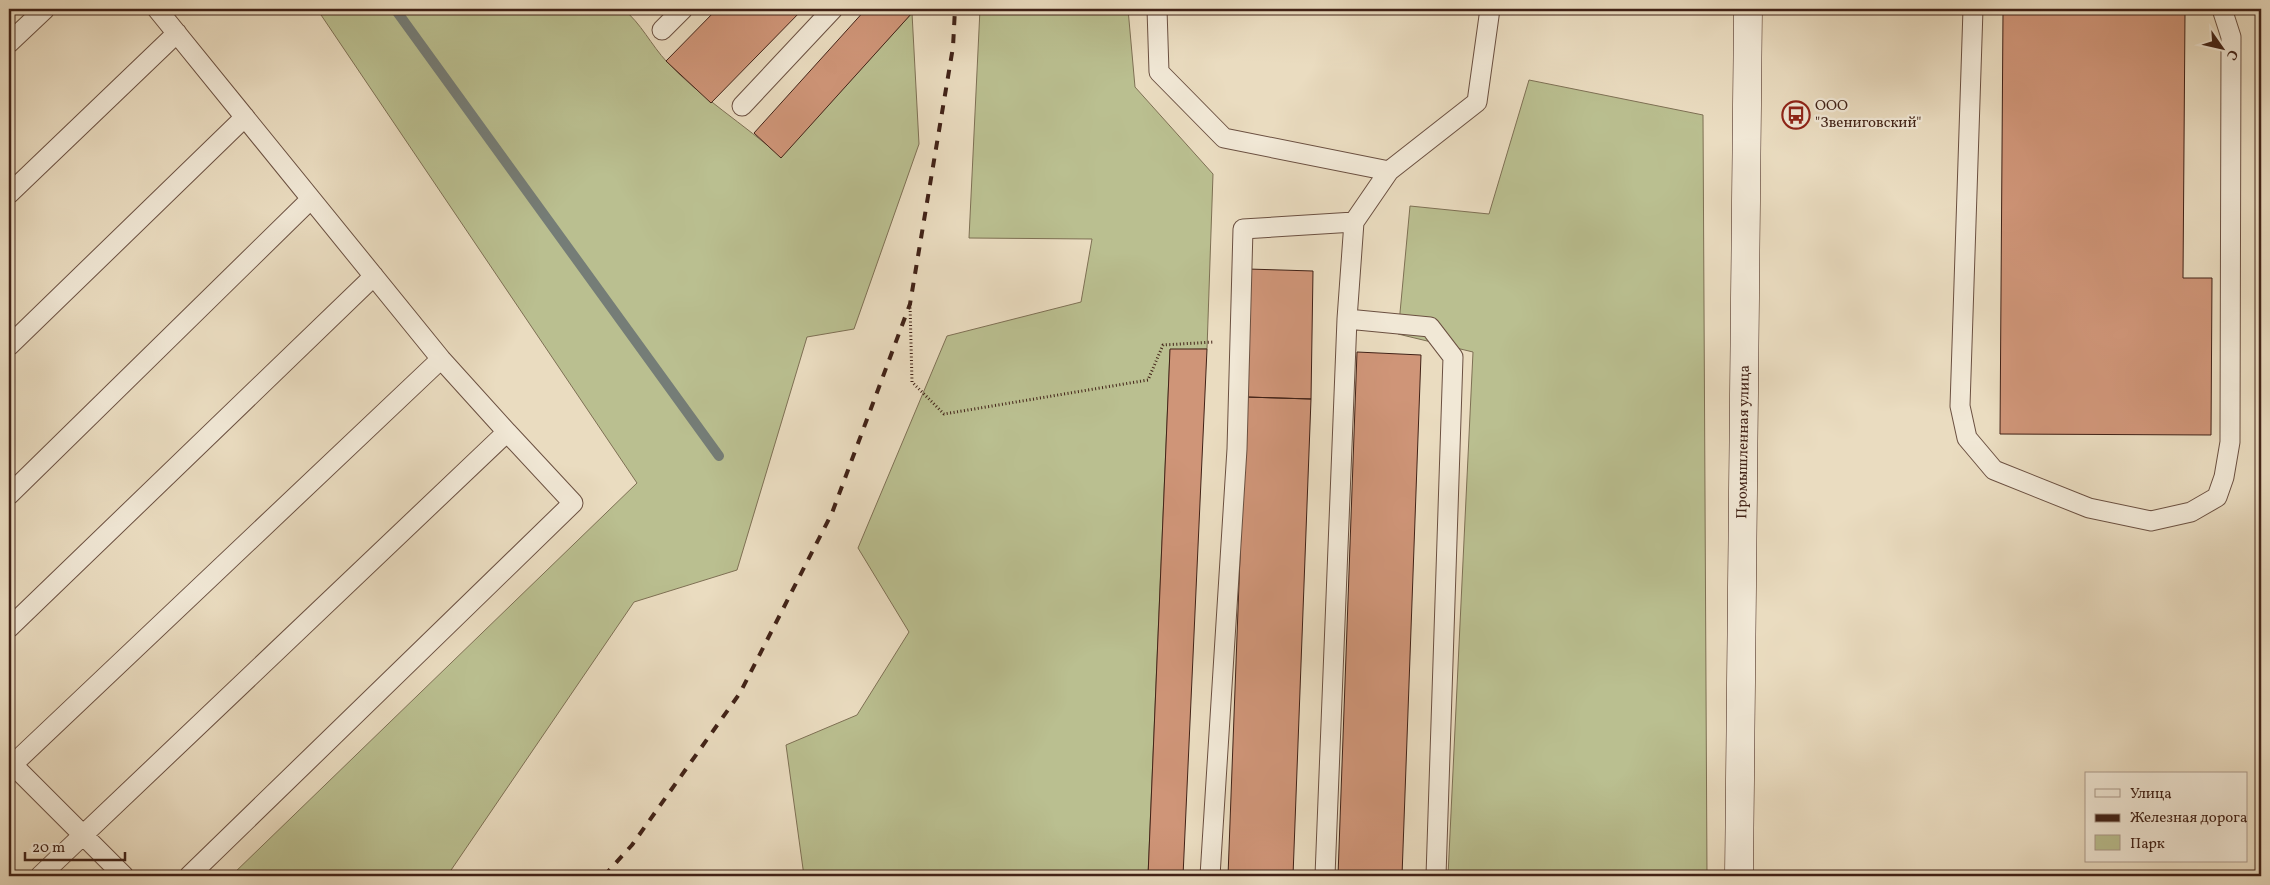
<svg xmlns="http://www.w3.org/2000/svg" width="2270" height="885" font-family="Vollkorn,serif">
	<rect width="100%" height="100%" fill="#eadcc0"/>
	<filter id="stains"><feTurbulence type="fractalNoise" baseFrequency=".004" numOctaves="4"/><feColorMatrix values="0 0 0 0 .2 0 0 0 0 .09 0 0 0 0 .02 0 0 0 .5 -.17"/></filter>
	<radialGradient id="worn" r=".72"><stop offset=".6" stop-color="#630" stop-opacity="0"/><stop offset="1" stop-color="#630" stop-opacity=".3"/></radialGradient>
	<!-- green -->
	<path fill="#babf90" stroke="#7e7054" d="M317,9H623C641,23 651,45 667,62C701,98 744,124 781,157L912,13L919,144L854,329L807,337L737,570L634,602L447,876H231L637,483Z
		M980,9H1128L1135,87L1213,174L1207,349L1170,350L1148,876H804L786,745L857,715L909,632L858,548L947,336L1081,302L1092,239L969,238Z
		M1529,80L1703,115L1707,876H1448L1473,352L1398,334L1410,206L1489,214Z"/>
	<g fill="none" stroke-linecap="round" stroke-linejoin="round">
		<!-- stream -->
		<path stroke="#757d77" stroke-width="10" d="M395,9L719,456"/>
	</g>
	<!-- building -->
	<path fill="#cf9578" stroke="#412217" d="M717,9H803L711,103L666,61Z
		M866,9H907L912,13L781,158L754,133Z
		M2003,12L2185,13L2183,278H2212L2211,435L2000,434Z
		M1248,269L1313,271L1311,399L1246,397Z
		M1170,349H1207L1183,876H1148Z
		M1357,352L1421,355L1402,876H1338Z
		M1246,397L1311,399L1293,876H1228Z"/>
	<g fill="none" stroke-linecap="round" stroke-linejoin="round">
		<!-- lane casing -->
		<g stroke="#6b5041" stroke-width="21">
			<path id="lane" d="M1157,9L1159,72L1224,138L1389,171
				M1973,9L1960,406L1967,438L1994,470L2089,508L2151,521L2191,512L2217,497L2224,477L2230,442L2231,37L2222,9
				M662,30L683,9
				M9,43L45,9
				M742,106L833,9
				M9,194L177,33
				M1347,319L1430,327L1453,357L1436,876
				M9,346L245,117
				M9,495L311,199
				M9,628L374,276
				M9,761L124,876
				M9,768L441,359
				M40,876L507,432L441,359L157,9
				M189,876L573,503L507,432
				M1210,876L1237,449L1243,229L1354,222
				M1325,876L1347,319L1354,222L1389,171L1477,102L1490,9"/>
		</g>
		<!-- secondary casing -->
		<g stroke="#412217" stroke-width="29">
			<path id="secondary" d="M1739,876L1748,9"/>
		</g>
		<!-- path -->
		<path stroke="#412217" stroke-width="3" stroke-dasharray="1 2.5" stroke-linecap="butt" d="M910,304L912,382L944,414L1148,380L1163,345L1214,342"/>
		<!-- lane -->
		<use href="#lane" stroke="#f1e8d6" stroke-width="19"/>
		<!-- secondary -->
		<use href="#secondary" stroke="#f1e8d6" stroke-width="28"/>
		<!-- rail -->
		<path stroke="#412217" stroke-width="4" stroke-dasharray="9 9" stroke-linecap="butt" d="M604,876L632,845L740,693L832,513L910,304L953,47L955,9"/>
	</g>
	<!-- icons -->
	<defs>
		<g id="bus-ring" transform="scale(1.4375)"><circle r="9.5" fill="#f1e8d6" stroke="#8f2418" stroke-width="1.5"/><path d="M-5-6H5V4H4V6H2V4H-2V6H-4V4H-5ZM-3.5-4V0h7V-4ZM-3.5 1.2v1.5H-2V1.2ZM2 1.2v1.5H3.5V1.2Z" fill="#8f2418"/></g>
	</defs>
	<g fill-rule="evenodd">
		<use href="#bus-ring" x="1796" y="115"/>
	</g>
	<g text-anchor="middle" dominant-baseline="central" stroke-width="4.5" stroke-linejoin="round" paint-order="stroke">
		<!-- poi labels -->
		<g font-size="15" fill="#412217" stroke="#f1e8d6" text-anchor="start">
			<text x="1815" y="106">ООО<tspan x="1815" dy="17">"Звениговский"</tspan></text>
		</g>
		<!-- street labels -->
		<g font-size="15" fill="#412217" stroke="#f1e8d6">
			<text transform="translate(1744 442) rotate(-89)">Промышленная улица</text>
		</g>
	</g>
	<!-- margin -->
	<rect width="2270" height="885" fill="none" stroke="#eadcc0" stroke-width="30"/>
	<rect x="10" y="10" width="2250" height="865" fill="none" stroke="#412217" stroke-width="2.5"/>
	<rect x="15" y="15" width="2240" height="855" fill="none" stroke="#412217"/>
	<!-- legend -->
	<rect x="2085" y="772" width="162" height="90" fill="#f1e8d6" stroke="#ab998a"/>
	<rect x="2095" y="789" width="25" height="8" fill="#f1e8d6" stroke="#ab998a"/>
	<text x="2130" y="798" font-size="15" fill="#412217">Улица</text>
	<rect x="2095" y="814" width="25" height="8" fill="#412217" stroke="#ab998a"/>
	<text x="2130" y="822" font-size="15" fill="#412217">Железная дорога</text>
	<rect x="2095" y="835" width="25" height="15" fill="#babf90" stroke="#ab998a"/>
	<text x="2130" y="848" font-size="15" fill="#412217">Парк</text>
	<!-- north arrow -->
	<g transform="translate(2222 48) rotate(124)" stroke="#f1e8d6" stroke-width="4" paint-order="stroke">
	<path d="M0-4L9 19L0 12L-9 19Z" fill="#412217"/>
	<text y="-8" font-size="14" font-weight="bold" text-anchor="middle" fill="#412217">С</text>
	</g>
	<!-- scale -->
	<path d="M25 852v8h100v-8" fill="none" stroke="#412217" stroke-width="2.5"/>
	<text x="32" y="852" font-size="15" fill="#412217" stroke="#f1e8d6" stroke-width="4" paint-order="stroke">20 m</text>
	<rect width="100%" height="100%" filter="url(#stains)"/>
	<rect width="100%" height="100%" fill="url(#worn)"/>
</svg>
